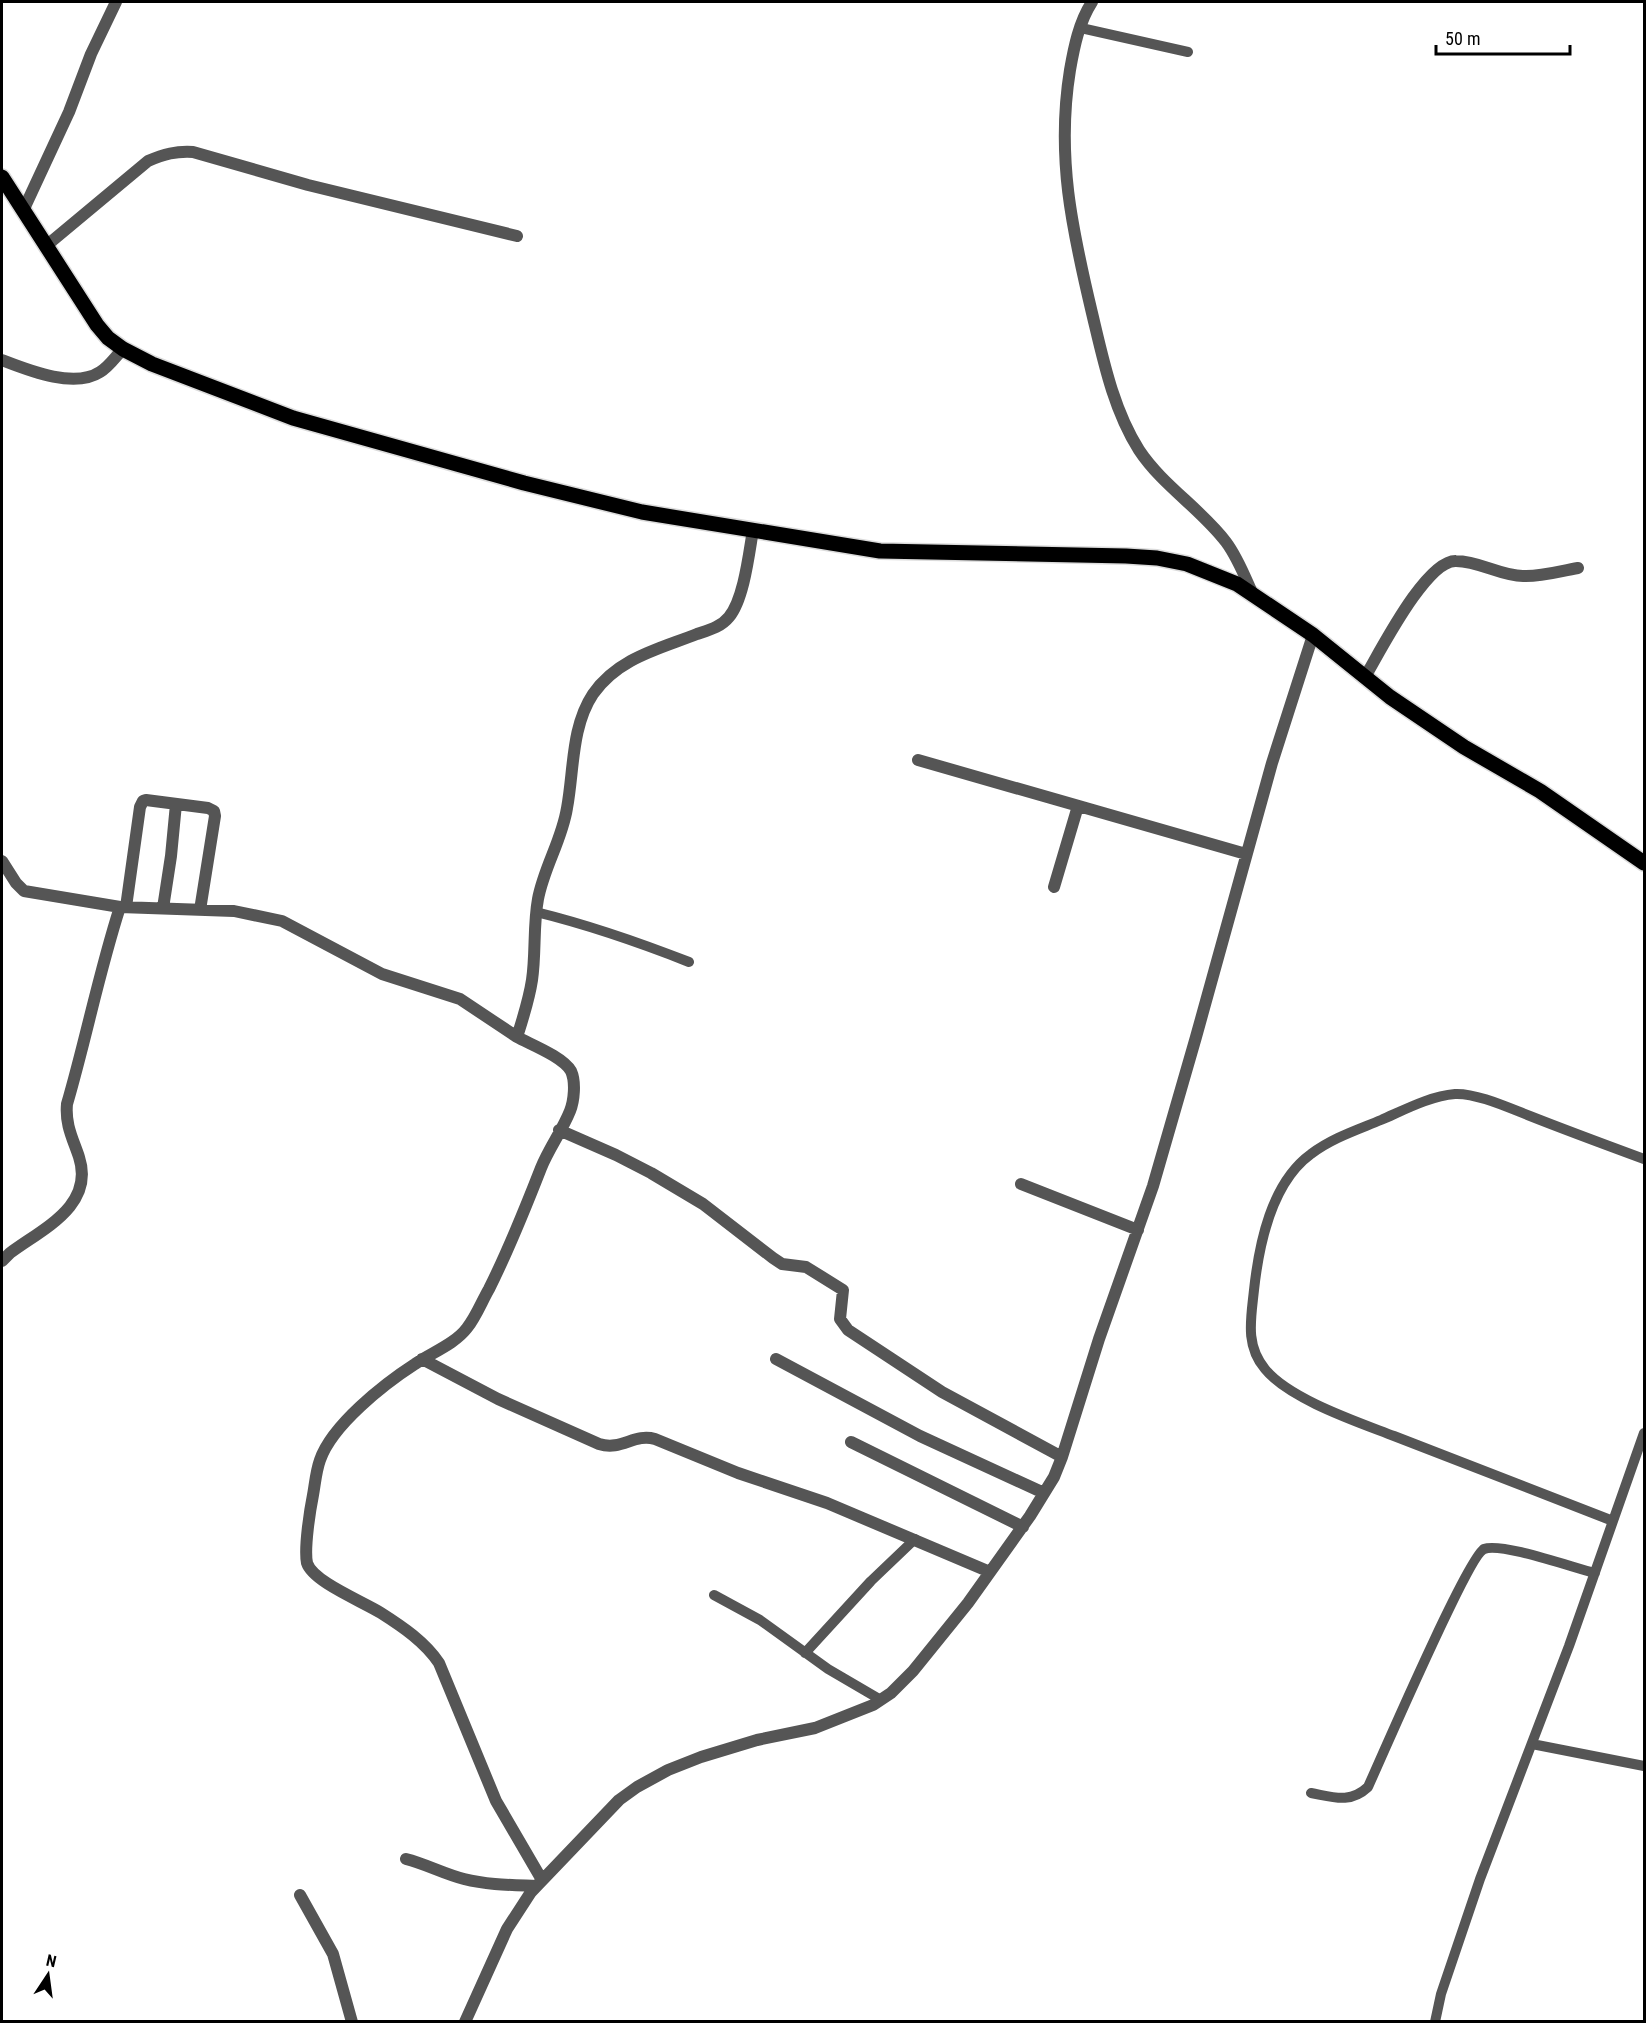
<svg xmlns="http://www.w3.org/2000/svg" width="1646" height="2023" font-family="'Roboto Condensed',sans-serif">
	<rect width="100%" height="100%" fill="#fff"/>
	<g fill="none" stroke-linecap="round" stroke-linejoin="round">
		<!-- primary casing -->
		<g stroke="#dbdbdb" stroke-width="18">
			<path id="primary" d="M2,177L97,325L108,338L123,349L152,364L293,418L524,483L642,512L880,551L1126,556L1157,558L1187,564L1237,584L1313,635L1390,697L1464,747L1540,791L1644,863"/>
		</g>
		<!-- service -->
		<path stroke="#555" stroke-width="10" d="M1081,28L1188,52
			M536,912C589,925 638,942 689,962
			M1613,1521C1540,1493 1467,1465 1394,1436C1358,1422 1289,1399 1265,1369C1245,1345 1251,1319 1254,1290C1259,1244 1271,1183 1311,1154C1332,1138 1357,1130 1381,1120C1404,1110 1430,1096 1455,1094C1477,1093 1509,1108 1530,1116C1568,1131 1606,1145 1644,1159
			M714,1595L760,1620L828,1669L881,1700
			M805,1653L871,1581L915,1539
			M1532,1744L1644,1766
			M1311,1793C1333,1797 1350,1804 1368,1787C1381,1758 1469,1555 1484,1549C1501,1542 1574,1568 1595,1573
			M1435,2022L1441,1994L1480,1879L1569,1646L1644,1433"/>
		<!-- minor -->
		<path stroke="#555" stroke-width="12" d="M1092,2C1079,22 1074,47 1070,70C1056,156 1072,229 1092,313C1103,359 1113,409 1139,450C1162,485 1201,509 1226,542C1238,558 1245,577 1253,595
			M23,211L69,112L91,54L116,2
			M46,246L148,161C164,154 176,151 193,152L308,185L517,236
			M2,360C28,370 74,389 100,372C109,367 116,356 123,349
			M1365,677C1380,652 1426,560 1456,561C1479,561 1501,576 1523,576C1541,577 1560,571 1578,568
			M918,760L1246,854
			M2,861L16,883L24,891L120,907
			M1054,887L1078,806
			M126,907L140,807L143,801L146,800L208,808L214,811L215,816L200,910
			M163,908L171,856L176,804
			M559,1130L616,1155L651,1173L703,1204L773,1258L782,1264L806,1267L843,1290L840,1319L848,1330L942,1392L1062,1457
			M1021,1184L1138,1230
			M2,1261L10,1253C42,1229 95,1206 79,1157C73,1139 65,1125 67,1104C86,1039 99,972 120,907L234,911L282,921L382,974L460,999L517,1037
			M422,1359L498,1399L599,1444C622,1451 634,1433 655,1439L738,1473L827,1503L990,1572
			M776,1359L920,1436L1044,1493
			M851,1442L1023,1527
			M406,1859C426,1864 444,1874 464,1879C488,1885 512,1885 536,1886
			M542,1880L496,1801L439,1663C425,1642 403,1627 381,1613C364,1602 313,1582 307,1563C304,1548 310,1510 313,1495C315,1484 316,1471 320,1460C332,1425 384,1384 415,1364C431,1353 455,1344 467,1328C476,1317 482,1301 489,1289C509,1249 525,1209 541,1168C549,1148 562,1131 570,1111C574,1101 576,1082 571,1071C563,1057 532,1045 517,1037C523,1018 529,1000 532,980C536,953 533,926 538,899C544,867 562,840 567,808C574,771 571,727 593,694C618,658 659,649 697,634C709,630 721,627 729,617C744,599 749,553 753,530
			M300,1895L333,1954L352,2022
			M465,2022L507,1929L531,1892L619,1800L637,1787L668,1770L701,1757L757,1740L815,1728L873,1705L891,1693L913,1671L968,1603L1030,1516L1054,1477L1062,1457L1099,1339L1153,1186L1196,1037L1272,763L1313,635"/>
		<!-- primary -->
		<use href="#primary" stroke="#000" stroke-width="15"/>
	</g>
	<!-- border -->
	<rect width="1646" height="2023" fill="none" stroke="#000000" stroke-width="6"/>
	<!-- north arrow -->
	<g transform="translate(48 1975) rotate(13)" stroke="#ffffff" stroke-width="4.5" paint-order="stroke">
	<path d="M0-4.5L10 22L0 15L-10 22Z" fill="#000000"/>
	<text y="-9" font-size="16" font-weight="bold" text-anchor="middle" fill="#000000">N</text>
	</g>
	<!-- scale -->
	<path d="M1436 45v9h134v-9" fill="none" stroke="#000000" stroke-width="3"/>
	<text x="1445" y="45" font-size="18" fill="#000000" stroke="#ffffff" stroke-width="4.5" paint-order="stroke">50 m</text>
</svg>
